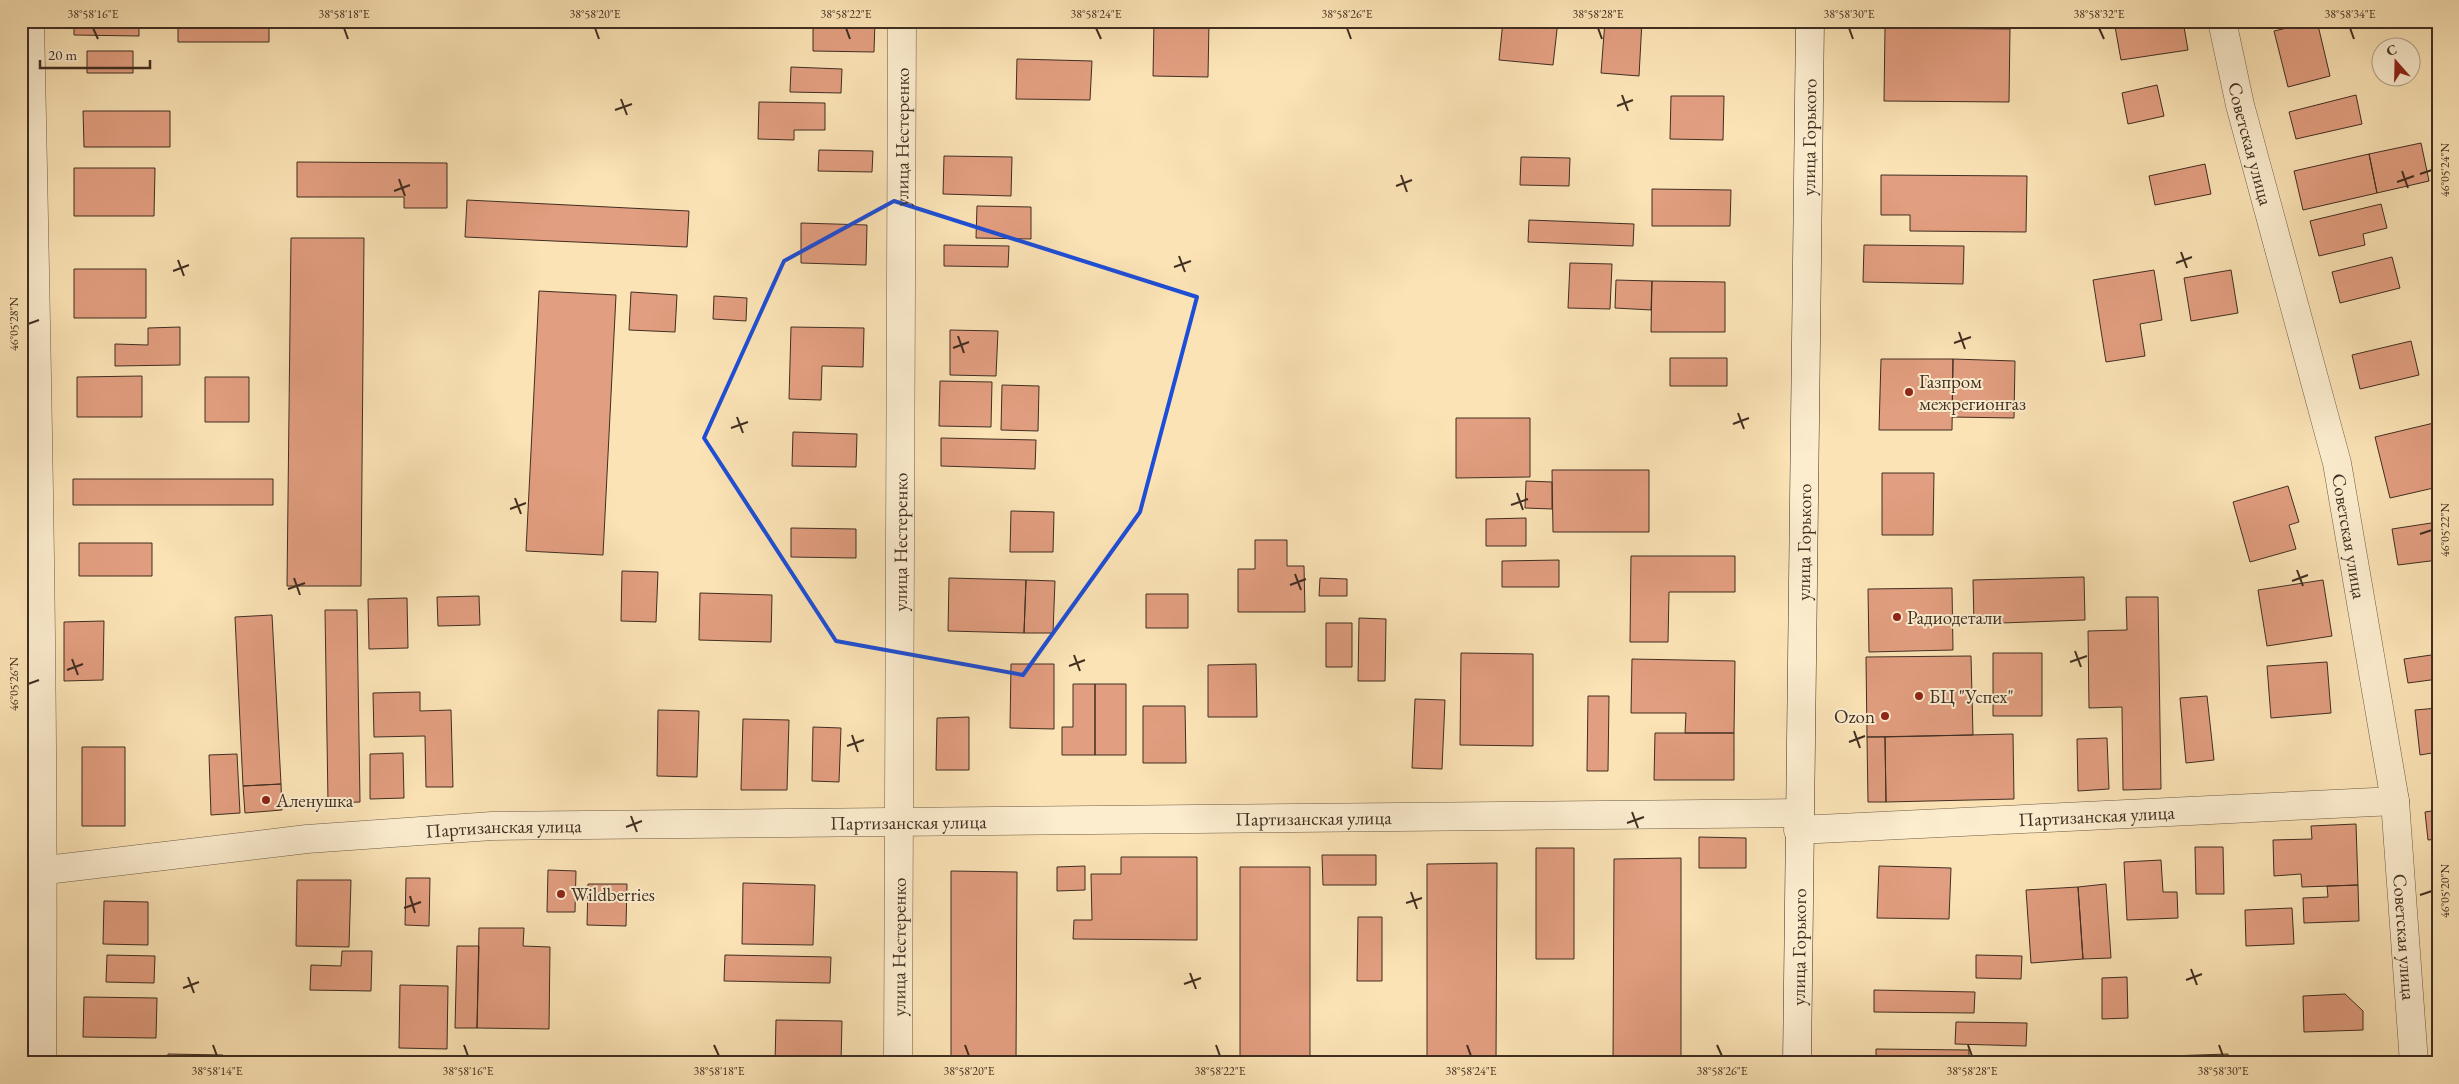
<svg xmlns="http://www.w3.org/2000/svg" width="2459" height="1084" font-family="'EB Garamond',serif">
	<rect width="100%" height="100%" fill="#fbe3b5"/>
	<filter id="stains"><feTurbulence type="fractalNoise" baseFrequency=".004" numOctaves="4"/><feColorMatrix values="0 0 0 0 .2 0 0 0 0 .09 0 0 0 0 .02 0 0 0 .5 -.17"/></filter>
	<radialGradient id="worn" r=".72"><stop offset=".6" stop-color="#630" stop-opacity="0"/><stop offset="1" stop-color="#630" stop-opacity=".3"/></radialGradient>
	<!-- building -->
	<path fill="#e29e80" stroke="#402e21" d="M74,21H139V36L74,35Z
		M178,21H269V42H178Z
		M813,21H875L874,52L813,51Z
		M1154,21H1209L1208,77L1153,76Z
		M1503,21H1558L1553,65L1499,60Z
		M1605,21H1642L1639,76L1601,73Z
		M2114,21H2183L2188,50L2121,60Z
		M2317,21L2330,76L2288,87L2274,31Z
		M1885,28L2010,29L2009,102L1884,101Z
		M87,51H133V73H87Z
		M1017,59L1092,61L1090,100L1016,99Z
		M791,67L842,69L841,93L790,92Z
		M2157,85L2164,116L2128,124L2122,93Z
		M2356,95L2362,124L2296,139L2289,112Z
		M1671,96H1724L1723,140L1670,139Z
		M759,102L825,103V130H794V140L758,139Z
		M83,111H170V147H84Z
		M2421,143L2429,181L2377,193L2369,154Z
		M819,150L873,151L872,172L818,171Z
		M2369,154L2377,193L2303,210L2294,171Z
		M944,156L1012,157L1011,196L943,194Z
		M1521,157L1570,158L1569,186L1520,185Z
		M297,162L447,163V208H404V197H297Z
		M2205,164L2211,194L2155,205L2149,176Z
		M74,168H155L154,216H74Z
		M1881,175L2027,176L2026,232L1910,231V215H1881Z
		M1652,189L1731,190L1730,226H1652Z
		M467,200L689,211L687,247L465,237Z
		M2381,204L2387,228L2363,234L2365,245L2319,256L2310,221Z
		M977,206L1031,207V239L976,238Z
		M1529,220L1634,224L1633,246L1528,242Z
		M801,223L867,225L866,265L801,263Z
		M291,238H364L361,586H287Z
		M944,245L1009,246L1008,267L944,266Z
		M1864,245L1964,246L1963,284L1863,282Z
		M2392,257L2400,288L2340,303L2332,272Z
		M1570,263L1612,264L1610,309L1568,308Z
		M74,269H146V318H74Z
		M2154,270L2162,320L2140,324L2145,356L2106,362L2093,280Z
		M2231,270L2238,313L2191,321L2184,278Z
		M1616,280L1652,281L1651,310L1615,308Z
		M1652,281L1725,282V332H1651Z
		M539,291L616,295L603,555L526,551Z
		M631,292L677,295L675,332L629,330Z
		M714,296L747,298L746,321L713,319Z
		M180,327V365L115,366V344L148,345V328Z
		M791,327L864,328L863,367L822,366L821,400L789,399Z
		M950,330L998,331L996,376L950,375Z
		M2411,341L2419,375L2360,389L2352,355Z
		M1670,358H1727V386H1670Z
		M1881,359H1953L1952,430H1879Z
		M1953,359L2015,361L2014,418L1952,417Z
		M142,376V417H77V377Z
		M205,377H249V422H205Z
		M940,381L992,382L991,427L939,426Z
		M1002,385L1039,386L1038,431L1001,430Z
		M1456,418H1530V477L1456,478Z
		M2438,422V487L2390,498L2375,437Z
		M793,432L857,434L856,467L792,466Z
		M941,438L1036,440L1035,469L941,466Z
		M1552,470H1649V532H1553Z
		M1882,473H1934L1933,535H1882Z
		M73,479H273V505H73Z
		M1526,481L1552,482V509L1525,508Z
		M2288,486L2299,522L2289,525L2296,549L2250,562L2233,502Z
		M1011,511L1054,512L1053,552H1010Z
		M1526,518V546H1486V519Z
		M2438,522V560L2398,565L2392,529Z
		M791,528L856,529V558L791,557Z
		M1255,540H1287V566H1304L1305,612H1238V569H1255Z
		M79,543H152V576H79Z
		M1631,556H1735V592H1669L1668,642H1630Z
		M1559,560V587H1502V561Z
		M622,571L658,572L656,622L621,621Z
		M2084,577L2085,620L1974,624L1973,580Z
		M949,578L1026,580L1024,633L948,631Z
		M1320,578L1347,579V596H1319Z
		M1026,580L1055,581L1053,633H1024Z
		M2323,580L2332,636L2267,646L2258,590Z
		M1952,588L1953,650L1869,652L1868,589Z
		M700,593L772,595L771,642L699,640Z
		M1146,594H1188V628H1146Z
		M479,596L480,625L438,626L437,597Z
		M2126,597H2158L2161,789L2123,790L2122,707L2089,708L2088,631L2127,630Z
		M407,598L408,648L369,649L368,599Z
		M325,610H357L360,802L328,803Z
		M272,615L281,784L243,786L235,617Z
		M1359,618L1386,619L1385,681H1358Z
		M104,621L103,680L64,681V622Z
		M1326,623H1352V667H1326Z
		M1461,653L1533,654V746L1460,745Z
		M1993,653H2042V716H1993Z
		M2438,654V679L2408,683L2404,659Z
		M1971,656L1973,735L1867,737L1866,657Z
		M1632,659L1735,661L1734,733H1685L1686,713H1631Z
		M2327,662L2331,713L2271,718L2267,666Z
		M1011,664H1054V729L1010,728Z
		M1256,664L1257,717H1208V665Z
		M1073,684H1095V755H1062V727H1073Z
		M1095,684H1126V755H1095Z
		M420,692V711L451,710L453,787H426L425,736L374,737L373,693Z
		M1588,696H1609L1608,771H1587Z
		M2207,696L2214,760L2186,763L2180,698Z
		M1415,699L1445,700L1442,769L1412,768Z
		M1143,706H1185L1186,763H1143Z
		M2438,708V752L2420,755L2415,710Z
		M658,710L699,711L697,777L657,776Z
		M969,717V770H936L937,718Z
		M743,719L789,720L787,790H741Z
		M813,727L841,728L839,782L812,781Z
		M1655,733H1734V780H1654Z
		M2013,734L2014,799L1886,802L1885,737Z
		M1867,737H1885L1886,802H1868Z
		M2107,738L2109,789L2078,791L2077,739Z
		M82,747H125V826H82Z
		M403,753L404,798L370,799V754Z
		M237,754L240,813L211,815L209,755Z
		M281,784L282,810L245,813L243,786Z
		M2438,810V839L2428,840L2425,812Z
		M2356,824L2358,885L2302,887L2301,874L2274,876L2273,840L2312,839L2311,826Z
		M1699,837L1746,838V868H1699Z
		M2195,847H2223L2224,894H2196Z
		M1536,848H1574V959H1536Z
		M1322,855H1376V885H1323Z
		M1121,857H1197V940L1073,939L1074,920H1092L1091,874H1121Z
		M1681,858V1063H1613L1614,859Z
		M2161,860L2163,892H2177L2178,918L2127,920L2124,862Z
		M1497,863L1496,1063H1427V864Z
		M1085,866V890L1057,891V867Z
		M1879,866L1951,868L1949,919L1877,918Z
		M1240,867H1310V1063H1240Z
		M548,870L576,871L575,912H547Z
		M951,871L1017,872L1016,1063H951Z
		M406,878H430L429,926L405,925Z
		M297,880H351L349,947L296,946Z
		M743,883L815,885L813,945L742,944Z
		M588,884H627L626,926L587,925Z
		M2106,884L2111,958L2083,959L2078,887Z
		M2358,885L2359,921L2304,923L2303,898L2328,897L2327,886Z
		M2078,887L2083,959L2031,963L2026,890Z
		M104,901L148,902V945L103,944Z
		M2292,908L2294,944L2246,946L2245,910Z
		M1358,917H1382V981H1357Z
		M479,928H524L523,946L550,947L549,1029L477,1028Z
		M457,946H479L477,1028H455Z
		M342,951H372L371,991L310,990L311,965L341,966Z
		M107,955L155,956L154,983L106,982Z
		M725,955L831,957L830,983L724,981Z
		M1976,955L2022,956L2021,979L1976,978Z
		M2127,977L2128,1018L2102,1019V978Z
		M400,985L448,986L447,1049L399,1048Z
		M1874,990L1975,992L1974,1013L1874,1012Z
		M2345,994L2363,1011V1030L2304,1032L2303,996Z
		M84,997L157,998L156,1038L83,1037Z
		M776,1020L842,1021L841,1063H775Z
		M1956,1022L2027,1023L2026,1046L1955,1044Z
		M1876,1049L1969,1050V1063H1876Z
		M168,1054L223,1055V1063H167Z
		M2228,1054L2229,1063H2141L2140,1057Z"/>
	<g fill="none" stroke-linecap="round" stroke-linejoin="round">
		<!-- street casing -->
		<g stroke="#6f5b46" stroke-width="29">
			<g id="street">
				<path d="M30,21C37,368 45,715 42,1063"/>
				<path id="s1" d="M2222,21L2240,105L2337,463L2395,801L2414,1063"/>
				<path id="s2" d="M1798,830L2395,801"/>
				<path id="s3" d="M21,873L307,839L492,826L1799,813"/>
				<path id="s4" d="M898,1063L902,21"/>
			</g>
		</g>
		<!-- secondary casing -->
		<g stroke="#402e21" stroke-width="29">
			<g id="secondary">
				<path id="s5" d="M1797,1063L1810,21"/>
			</g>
		</g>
		<!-- street -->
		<use href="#street" stroke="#fcedcf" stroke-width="28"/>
		<!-- secondary -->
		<use href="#secondary" stroke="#fcedcf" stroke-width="28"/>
	</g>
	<!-- marked area -->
	<path fill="none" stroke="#1d4ed8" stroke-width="4" stroke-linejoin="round" d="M894,201L1197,297L1140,512L1023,675L836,641L704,438L784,261Z"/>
	<!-- ticks -->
	<path fill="none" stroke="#402e21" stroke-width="2" d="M93,28L98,39M344,28L348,39M595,28L599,39M846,28L850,39M1096,28L1101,39M1347,28L1351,39M1598,28L1602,39M1849,28L1853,39M2099,28L2104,39M2350,28L2354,39M1622,95L1628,111M621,99L627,115M1617,106L1633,100M615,110L632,104M2402,171L2408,188M2420,174L2432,170M1401,175L1407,192M399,179L405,196M2397,182L2414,176M1396,186L1412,180M394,191L410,185M2181,252L2187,268M1179,256L1185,272M178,260L184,276M2176,263L2192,257M1174,267L1191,261M173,271L189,265M28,324L39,320M1959,332L1965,349M958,336L964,353M1954,343L1971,337M953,348L969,342M1738,413L1744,429M737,417L743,433M1733,424L1749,418M731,428L748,422M1517,493L1523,510M515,498L521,514M1511,505L1528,499M510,509L526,503M2420,534L2432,530M2297,570L2303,586M1295,574L1301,590M294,578L300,595M2292,581L2308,575M1290,585L1306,579M288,589L305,583M2075,651L2081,667M1074,655L1080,671M72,659L78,675M2070,662L2087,656M1069,666L1085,660M67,670L83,664M28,684L39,680M1854,731L1860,748M852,735L858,752M1849,742L1865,736M847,746L864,740M1632,812L1638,828M631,816L637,832M1627,823L1644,817M626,827L642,821M1411,892L1417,909M2420,895L2432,891M410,896L415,913M1406,903L1422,898M404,908L421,902M2191,969L2197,985M1190,973L1196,989M188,977L194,993M2186,980L2202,974M1184,984L1201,978M183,988L199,982M213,1045L217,1056M464,1045L468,1056M714,1045L719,1056M965,1045L969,1056M1216,1045L1220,1056M1467,1045L1471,1056M1717,1045L1722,1056M1968,1045L1972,1056M2219,1045L2223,1056"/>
	<!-- markers -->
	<g fill="#8f2418" stroke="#fcedcf" stroke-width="2">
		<circle cx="1909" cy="392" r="5"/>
		<circle cx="1897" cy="617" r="5"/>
		<circle cx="1919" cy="696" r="5"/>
		<circle cx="1885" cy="716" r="5"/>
		<circle cx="266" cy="800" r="5"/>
		<circle cx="561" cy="894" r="5"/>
	</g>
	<g text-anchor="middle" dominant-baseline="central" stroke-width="4" stroke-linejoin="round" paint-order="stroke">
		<!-- street labels -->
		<g font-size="19" fill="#402e21" stroke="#fcedcf">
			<text stroke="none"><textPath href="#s4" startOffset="926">улица Нестеренко</textPath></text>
			<text stroke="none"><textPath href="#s5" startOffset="926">улица Горького</textPath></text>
			<text stroke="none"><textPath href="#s1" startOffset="126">Советская улица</textPath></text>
			<text stroke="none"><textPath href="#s1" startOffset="531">Советская улица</textPath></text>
			<text stroke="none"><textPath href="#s4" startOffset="521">улица Нестеренко</textPath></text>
			<text stroke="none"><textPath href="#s5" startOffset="521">улица Горького</textPath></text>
			<text stroke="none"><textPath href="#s2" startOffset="299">Партизанская улица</textPath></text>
			<text stroke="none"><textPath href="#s3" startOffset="1295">Партизанская улица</textPath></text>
			<text stroke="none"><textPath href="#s3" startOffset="890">Партизанская улица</textPath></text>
			<text stroke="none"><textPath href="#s3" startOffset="485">Партизанская улица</textPath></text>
			<text stroke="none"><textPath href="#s1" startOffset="936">Советская улица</textPath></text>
			<text stroke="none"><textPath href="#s4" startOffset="116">улица Нестеренко</textPath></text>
			<text stroke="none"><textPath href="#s5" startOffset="116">улица Горького</textPath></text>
		</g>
		<!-- poi labels -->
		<g font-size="19" fill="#402e21" stroke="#fcedcf" text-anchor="start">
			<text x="1919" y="381">Газпром<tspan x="1919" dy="22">межрегионгаз</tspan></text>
			<text x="1907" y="617">Радиодетали</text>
			<text x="1929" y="696">БЦ "Успех"</text>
			<text x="1875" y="716" text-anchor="end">Ozon</text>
			<text x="276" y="800">Аленушка</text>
			<text x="571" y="894">Wildberries</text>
		</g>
	</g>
	<!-- margin -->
	<rect width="2459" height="1084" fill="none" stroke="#fbe3b5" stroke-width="55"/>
	<!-- north arrow -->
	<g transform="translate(2396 62) rotate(340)"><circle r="24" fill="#fcedcf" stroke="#b1a189"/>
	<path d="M0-4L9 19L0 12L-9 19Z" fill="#8f2418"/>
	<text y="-8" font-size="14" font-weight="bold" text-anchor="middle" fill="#402e21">С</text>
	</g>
	<!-- scale -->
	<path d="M40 60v8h110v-8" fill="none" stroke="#402e21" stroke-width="2.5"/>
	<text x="48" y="60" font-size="15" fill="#402e21" stroke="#fcedcf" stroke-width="4" paint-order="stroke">20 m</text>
	<rect x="28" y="28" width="2404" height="1028" fill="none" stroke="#402e21" stroke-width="2"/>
	<g font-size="12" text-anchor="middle" fill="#402e21">
		<text x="93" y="18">38°58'16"E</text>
		<text x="344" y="18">38°58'18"E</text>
		<text x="595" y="18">38°58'20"E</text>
		<text x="846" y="18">38°58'22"E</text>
		<text x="1096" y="18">38°58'24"E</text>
		<text x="1347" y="18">38°58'26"E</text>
		<text x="1598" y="18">38°58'28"E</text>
		<text x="1849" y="18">38°58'30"E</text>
		<text x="2099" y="18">38°58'32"E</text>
		<text x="2350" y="18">38°58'34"E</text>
		<text transform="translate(2445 170) rotate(-90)" y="4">46°05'24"N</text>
		<text transform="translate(14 324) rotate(-90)" y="4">46°05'28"N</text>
		<text transform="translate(2445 530) rotate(-90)" y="4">46°05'22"N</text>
		<text transform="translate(14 684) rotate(-90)" y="4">46°05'26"N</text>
		<text transform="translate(2445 891) rotate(-90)" y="4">46°05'20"N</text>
		<text x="217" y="1075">38°58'14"E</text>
		<text x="468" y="1075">38°58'16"E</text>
		<text x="719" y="1075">38°58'18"E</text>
		<text x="969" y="1075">38°58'20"E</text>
		<text x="1220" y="1075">38°58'22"E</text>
		<text x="1471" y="1075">38°58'24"E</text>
		<text x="1722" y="1075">38°58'26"E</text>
		<text x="1972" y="1075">38°58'28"E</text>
		<text x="2223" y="1075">38°58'30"E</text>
	</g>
	<rect width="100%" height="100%" filter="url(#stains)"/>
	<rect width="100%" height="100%" fill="url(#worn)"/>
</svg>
